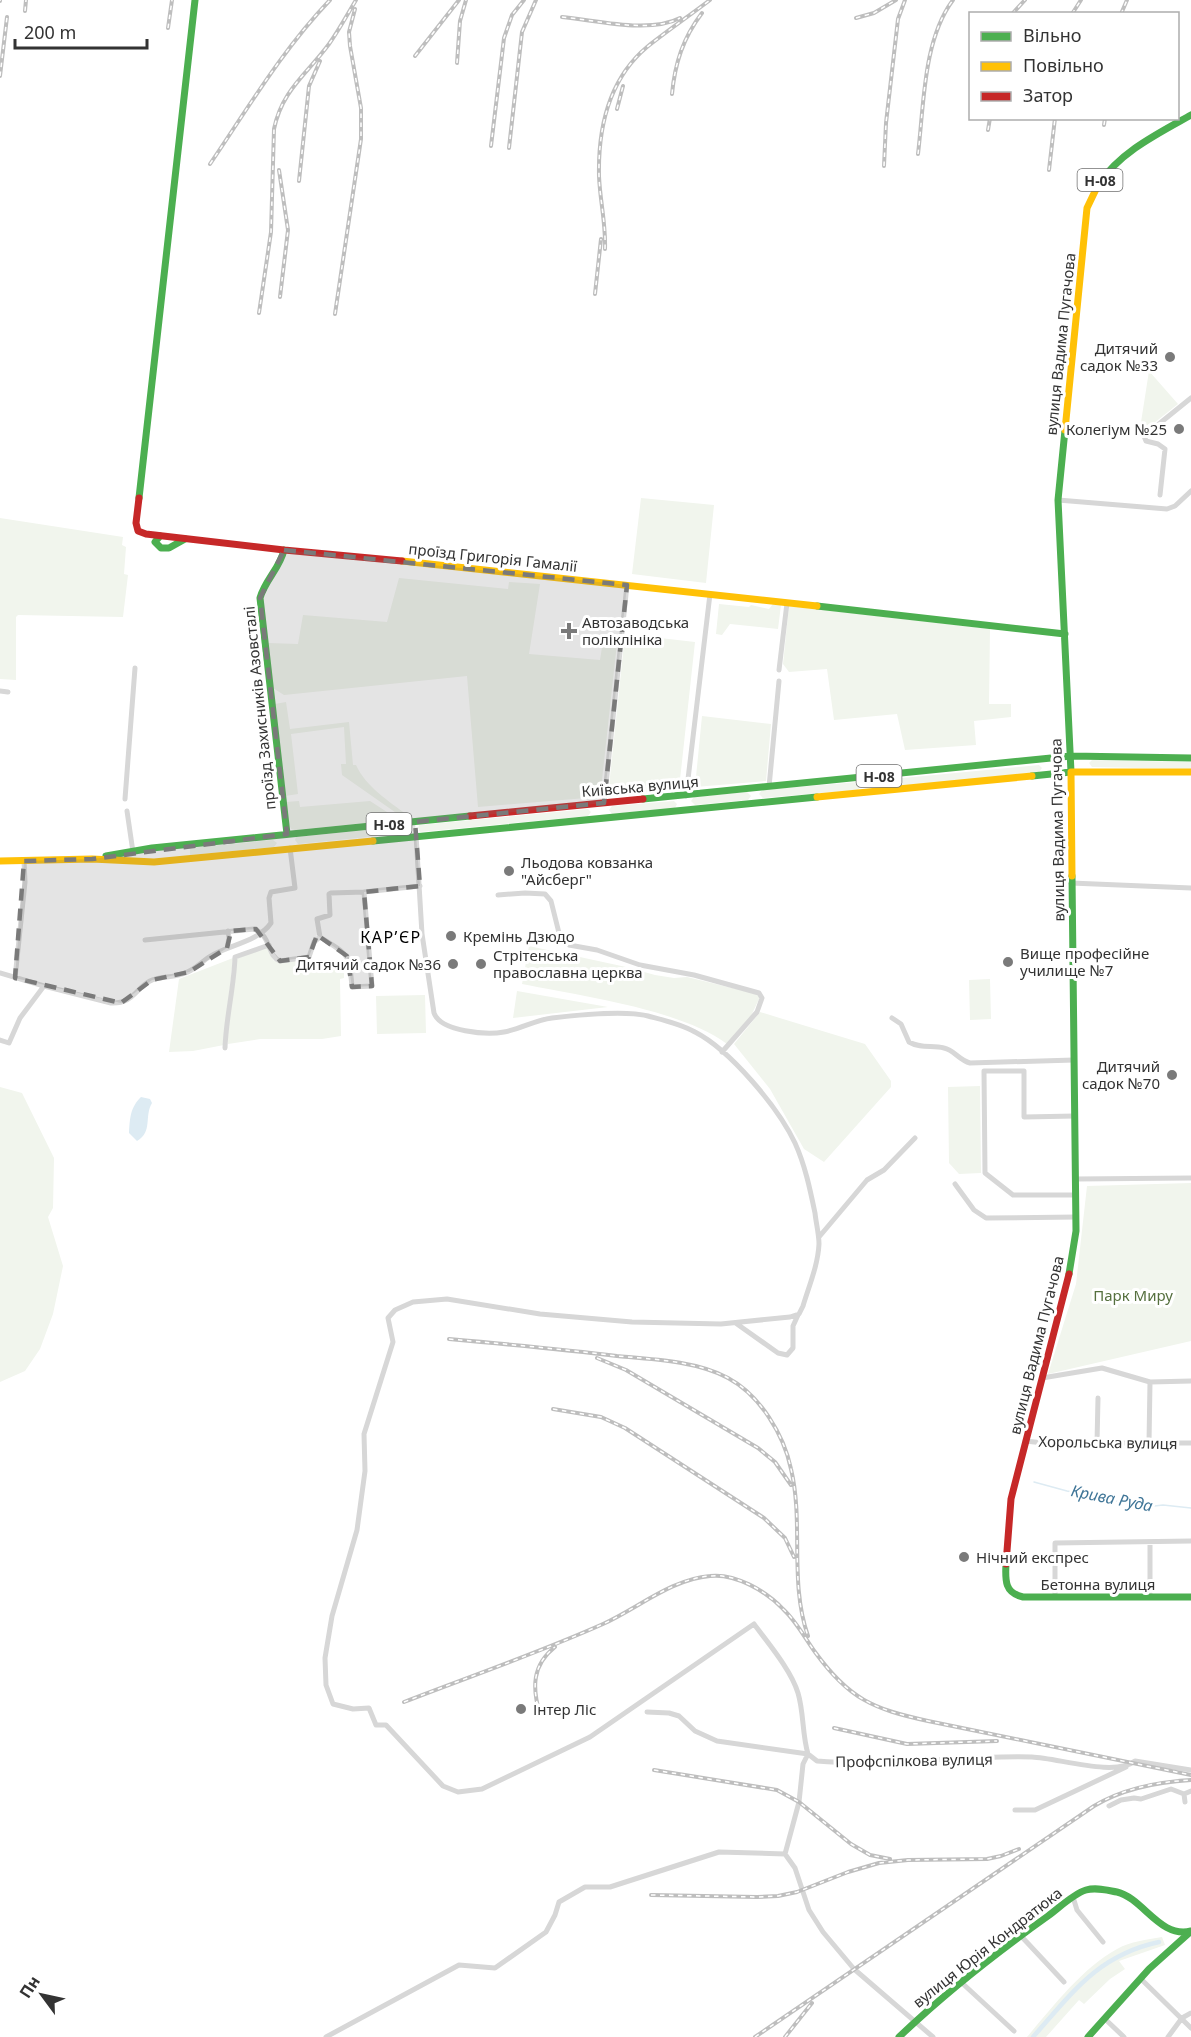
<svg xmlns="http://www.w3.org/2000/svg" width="1191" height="2037" font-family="'Noto Sans',sans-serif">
	<rect width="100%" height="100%" fill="#fff"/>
	<!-- green -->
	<path fill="#f1f5ed" d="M1149,371L1178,404L1139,435Z
		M641,498L714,505L706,583L632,574Z
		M0,518L123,537L122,545L126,547L124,574L128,575L123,617L18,615L16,617V680L0,679Z
		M399,578L508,589L509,582L540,584L529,654L600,660L603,641L617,643L601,789L598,797L478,807L467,676L284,695L273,688L268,643L298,644L303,615L387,622Z
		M719,604L749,607L751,605L769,609L773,604L781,605L778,629L730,624L722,635L716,634Z
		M789,606L990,629L989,704H1011V717L974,721L976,745L905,750L897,714L834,720L827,669L789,672L783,664Z
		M625,634L695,642L679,789L608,796Z
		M286,702L290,729L349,722L353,765H356C366,787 389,801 407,815V818L402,817L342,775L341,764H346L344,727L291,734L298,794L285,796L275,704Z
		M702,716L771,724L766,781L695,787Z
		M1092,760L1191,762V769L1092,767L1089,763Z
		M1039,765L1042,768L1039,772L872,790L868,785L871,781Z
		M857,782L861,785L858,790L763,798L759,794L762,790Z
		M747,792L751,796L748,800L695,805L691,801L694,797Z
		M299,801L300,807L370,801L387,812L389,817L385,821L295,830L291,829L289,824L286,802Z
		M674,801L677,804L675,808L612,814L609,810L612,806Z
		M588,809L591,812L588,816L420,832L418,828L419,825Z
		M408,826L411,829L408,833L298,844L295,840L296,837Z
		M273,840L277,843L274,847L190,855V848Z
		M529,946L626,967L655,975L674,978L687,977L757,994L760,997L751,1016L727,1044C680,1009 581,996 522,984Z
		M267,947L274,961L300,960L344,962V978L340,979L341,1036L322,1039H260L228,1044C223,1016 237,987 236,959Z
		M233,958L224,1045L193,1051L169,1052L179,979Z
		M990,979L991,1019L970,1020L969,980Z
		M517,991L608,1007L513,1018Z
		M425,995L426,1033L377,1034L376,996Z
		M760,1012L865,1044L891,1081V1087L824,1162L804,1149L770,1089L734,1044Z
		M980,1086L981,1173L959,1174L949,1163L948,1087Z
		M0,1087L22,1093L54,1158L53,1208L48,1217L63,1266L53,1314L40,1349L25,1371L0,1382Z
		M1191,1183V1341L1048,1374L1076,1284L1087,1186Z
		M1162,1937L1165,1945L1119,1961L1125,1969L1110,1979L1084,2004L1079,2000L1046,2037H1027C1052,2008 1082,1968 1117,1949C1131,1941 1146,1940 1162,1937Z"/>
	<!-- water -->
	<path fill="#ddebf3" d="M141,1097L150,1099L152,1103C144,1116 153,1132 137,1141L129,1133C130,1118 130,1108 141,1097Z"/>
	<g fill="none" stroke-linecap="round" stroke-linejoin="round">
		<!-- stream -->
		<path stroke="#ddebf3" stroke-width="1.5" d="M1034,1482L1067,1491L1146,1507L1163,1505L1191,1508"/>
		<!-- canal -->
		<path stroke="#ddebf3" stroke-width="4.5" d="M1033,2037C1072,1993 1098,1955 1159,1942"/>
		<!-- street -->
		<path stroke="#d7d7d7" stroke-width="5" d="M1160,495L1165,449L1158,444L1146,441L1144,436L1191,398
			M1058,500L1167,509L1175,506L1191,491
			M779,670L787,603
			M0,691L8,692
			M769,787L779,681
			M686,796L710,594
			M125,799L135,668
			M604,803L627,585
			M127,811L133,852
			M416,835L422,934L434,1013C441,1032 487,1035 504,1032C521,1029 535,1020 552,1018C577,1015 625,1010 648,1016C663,1020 681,1024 695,1032C730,1050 778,1107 795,1143C805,1165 810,1189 815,1213C816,1223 819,1234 819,1244C818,1265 809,1286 803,1306L799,1314L790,1317L721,1324L632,1322L540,1314L447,1299L413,1302L395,1310L388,1318L393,1342L364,1434L365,1471L357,1530L332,1616L325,1658L326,1685L333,1704L353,1709L369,1708L376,1725H386L443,1786L458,1792L482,1789L590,1737L754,1624C768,1643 791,1670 798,1693C804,1713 802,1734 808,1754L803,1764L799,1802L785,1854L795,1868L809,1910L823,1932L854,1969L933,2037
			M1071,883L1191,888
			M364,892L331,893L329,894L330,915L317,919L320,937C349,956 349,952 352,987L372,986L364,892L420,886
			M498,895L525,893L545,894L551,901L560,937L569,945L597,950L640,965L694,975L759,993L762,998L757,1012L722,1052
			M145,940L254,929C272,936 266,955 280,961L309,957L314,942L320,937
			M227,948L229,938L228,931
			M0,973L44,986L20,1018L9,1043L0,1040
			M15,978L25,882L24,861
			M44,986L111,1003C133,1004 135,989 150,981C159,976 172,978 182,974C194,971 200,963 209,957C228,945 258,942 271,923L269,898L271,892L295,888L290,848
			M892,1018L901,1024L909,1042C921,1049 932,1045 944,1048C954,1050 959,1060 970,1063L1074,1060
			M225,1048C226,1017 234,988 235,957L269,945
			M1075,1116L1024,1117V1071H984L985,1173L1013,1195H1076
			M1076,1179L1191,1178
			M955,1184L974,1210L986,1218L1076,1217
			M819,1237L867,1180L884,1170L915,1138
			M737,1324L778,1353L787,1355L793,1348V1326L798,1315
			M1042,1378L1102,1368L1150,1382L1191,1381
			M1025,1441L1044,1443H1191
			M1097,1443L1098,1398
			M1149,1443L1150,1382
			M1150,1542V1597
			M1055,1597V1543L1191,1541
			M647,1712L669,1713L679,1716L695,1731L717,1741L808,1754L817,1761C889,1767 961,1755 1032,1757C1058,1758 1115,1777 1135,1761L1191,1770
			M1185,1802L1184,1794L1191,1791
			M1109,1806L1121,1800L1134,1798L1141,1799L1171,1789L1184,1794
			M1015,1810H1035L1126,1767
			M1073,1897L1077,1910L1103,1942
			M1021,1936L1064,1982
			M1141,1979L1191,2028
			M962,1983L1014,2031
			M1105,2019L1124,2037
			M326,2037L459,1965L495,1968L546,1932L555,1915L559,1902L585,1887H610L719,1852L785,1854
			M1168,2037L1182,2018L1191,2013"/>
		<!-- fast -->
		<path stroke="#4caf50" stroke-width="7" d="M1098,185C1120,152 1157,134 1191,115
			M139,498L195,0
			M160,536L155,542L161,548H169L185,539
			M284,550C280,568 265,580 260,598L287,834
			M817,606L1065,634
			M1071,756L1191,758
			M1032,776L1071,772L1058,500L1065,430
			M643,799L1071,756
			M373,841L817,797
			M106,856L152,848L470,816
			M1069,1274L1076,1231L1072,876
			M1006,1564C1005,1581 1005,1593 1023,1597H1191
			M899,2037C945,1993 996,1953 1048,1916C1059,1908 1073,1894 1086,1890C1096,1887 1106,1890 1117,1892C1143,1898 1160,1939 1191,1931
			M1088,2037L1149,1969L1189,1933"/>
		<!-- slow -->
		<path stroke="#ffc107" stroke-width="7" d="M1065,430L1087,208L1098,185
			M402,561L817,606
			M817,797L1032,776
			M0,861L92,859L154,862L373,841
			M1072,876L1071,772H1191"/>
		<!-- jam -->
		<path stroke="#c62828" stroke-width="7" d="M139,498L136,523L138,531L146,534L284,550L402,561
			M470,816L643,799
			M1006,1564L1011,1499L1069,1274"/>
		<!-- rail casing -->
		<g stroke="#bebebe" stroke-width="4">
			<path id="rail" d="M0,1V0
				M25,11L26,0
				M1012,14L1025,0
				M1072,14L1081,0
				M1121,14L1127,0
				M562,17C596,20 649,34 680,18
				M856,18L874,13L896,0
				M168,28L172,0
				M415,56L459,0
				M457,63L460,21L466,0
				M0,76L7,17
				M672,94C675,63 683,38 702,13
				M617,109L623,86
				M1104,125L1105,118
				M988,130L990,118
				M491,146L504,38L512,15L524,0
				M509,148L522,32L536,0
				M918,154C924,105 923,40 953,0
				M210,164C248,108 283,49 330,0
				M884,166L886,123L898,19L905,0
				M279,170L288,230L280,297
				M1049,170L1055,118
				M299,181L309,86L320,61
				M605,249C606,224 600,201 599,176C598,128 609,79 647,47C667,31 689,16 710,0
				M595,294L601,239
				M259,313L271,232L274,129C282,90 307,74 329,44C339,30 347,15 356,0
				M335,314L361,139V108L350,46L349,32L355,9
				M449,1339C505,1344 561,1349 617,1356C651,1359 697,1361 728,1378C760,1395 784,1435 791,1469C804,1523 789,1582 808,1636
				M597,1358L626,1370L758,1448L775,1462L791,1485
				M553,1409L601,1417L625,1428L764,1518L785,1538L794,1557
				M404,1702C471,1676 538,1653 603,1624C638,1608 672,1579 710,1576C735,1573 766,1591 783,1609C796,1621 805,1638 815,1652C849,1699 873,1709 928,1721L1191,1775
				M540,1714C532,1688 532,1665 555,1647
				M834,1728L907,1744L997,1741
				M654,1770L777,1790L799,1802L851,1844L870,1855L890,1859
				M651,1895L757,1897L778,1896L797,1892L848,1872L879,1863L908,1860L987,1859L1001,1856L1019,1849
				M755,2037L1094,1806C1124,1788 1157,1782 1191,1780
				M785,2037L812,2003"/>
		</g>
		<!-- rail -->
		<use href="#rail" stroke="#fff" stroke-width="1.5" stroke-dasharray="4.5" stroke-linecap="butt"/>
	</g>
	<!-- marked area -->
	<path fill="#7a7a7a" fill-opacity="0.2" stroke="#7a7a7a" stroke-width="4.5" stroke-dasharray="12 8" stroke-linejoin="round" d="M284,550L627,585L604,803L415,822L420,886L364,892L372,986L352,987L347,956L317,935L309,957L280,961L256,929L231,931L227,948L189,972L152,980L121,1003L15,978L24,861L92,859L287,834L260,598Z"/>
	<!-- markers -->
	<g fill="#7a7a7a" stroke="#fff" stroke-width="2">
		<circle cx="1170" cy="357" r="6"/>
		<circle cx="1179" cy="429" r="6"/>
		<path d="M566 622h6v6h6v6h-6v6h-6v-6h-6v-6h6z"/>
		<circle cx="509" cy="871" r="6"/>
		<circle cx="451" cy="936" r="6"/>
		<circle cx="1008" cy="962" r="6"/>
		<circle cx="453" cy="964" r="6"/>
		<circle cx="481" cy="964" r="6"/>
		<circle cx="1172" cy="1075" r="6"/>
		<circle cx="964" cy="1557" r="6"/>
		<circle cx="521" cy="1709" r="6"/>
	</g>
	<g text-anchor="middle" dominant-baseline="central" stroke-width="6" stroke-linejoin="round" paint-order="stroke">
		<!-- shield labels -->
		<g fill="#fff" stroke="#707070" stroke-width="1.5">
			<rect x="1077.5" y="169" width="45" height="22" rx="4.5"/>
			<rect x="856.5" y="765" width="45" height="22" rx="4.5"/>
			<rect x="366.5" y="813" width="45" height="22" rx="4.5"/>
		</g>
		<g font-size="14" font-weight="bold" fill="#333">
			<text x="1100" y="180">Н-08</text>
			<text x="879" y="776">Н-08</text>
			<text x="389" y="824">Н-08</text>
		</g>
		<!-- street labels -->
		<g font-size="15" fill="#333" stroke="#fff">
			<text transform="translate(1060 344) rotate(-84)">вулиця Вадима Пугачова</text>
			<text transform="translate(493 557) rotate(6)">проїзд Григорія Гамалії</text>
			<text transform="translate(259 708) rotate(-96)">проїзд Захисників Азовсталі</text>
			<text transform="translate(640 786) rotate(-5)">Київська вулиця</text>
			<text transform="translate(1057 830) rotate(-91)">вулиця Вадима Пугачова</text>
			<text transform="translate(1036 1345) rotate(-76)">вулиця Вадима Пугачова</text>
			<text transform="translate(1108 1442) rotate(1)">Хорольська вулиця</text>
			<text x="1098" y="1584">Бетонна вулиця</text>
			<text transform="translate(914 1760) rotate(-1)">Профспілкова вулиця</text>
			<text transform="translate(987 1947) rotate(-38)">вулиця Юрія Кондратюка</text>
		</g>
		<!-- poi labels -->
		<g font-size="15" fill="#333" stroke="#fff" text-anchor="start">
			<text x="1158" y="348" text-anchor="end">Дитячий<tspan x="1158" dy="17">садок №33</tspan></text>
			<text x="1167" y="429" text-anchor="end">Колегіум №25</text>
			<text x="582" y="622">Автозаводська<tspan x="582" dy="17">поліклініка</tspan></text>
			<text x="521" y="862">Льодова ковзанка<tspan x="521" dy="17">"Айсберг"</tspan></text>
			<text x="463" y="936">Кремінь Дзюдо</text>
			<text x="1020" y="953">Вище професійне<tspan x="1020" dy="17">училище №7</tspan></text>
			<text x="493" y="955">Стрітенська<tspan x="493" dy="17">православна церква</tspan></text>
			<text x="441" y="964" text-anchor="end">Дитячий садок №36</text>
			<text x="1160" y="1066" text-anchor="end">Дитячий<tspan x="1160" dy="17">садок №70</tspan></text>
			<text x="976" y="1557">Нічний експрес</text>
			<text x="533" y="1709">Інтер Ліс</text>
		</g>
		<!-- park labels -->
		<g font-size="15" fill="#56703f" stroke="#fff">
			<text x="1133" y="1295">Парк Миру</text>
		</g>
		<!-- neighbourhood labels -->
		<g font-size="16" letter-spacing="1.5" fill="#000" stroke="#fff">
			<text x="391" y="937">КАР’ЄР</text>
		</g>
		<!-- water labels -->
		<g font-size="16" font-style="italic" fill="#3f7597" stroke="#fff">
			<text transform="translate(1112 1498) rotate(11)">Крива Руда</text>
		</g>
	</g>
	<!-- legend -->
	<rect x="969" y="12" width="210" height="108" fill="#ffffff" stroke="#adadad" stroke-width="1.5"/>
	<rect x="981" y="32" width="30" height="9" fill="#4caf50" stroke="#adadad" stroke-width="1.5"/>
	<text x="1023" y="42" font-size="18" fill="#333333">Вільно</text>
	<rect x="981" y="62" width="30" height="9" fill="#ffc107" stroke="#adadad" stroke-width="1.5"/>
	<text x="1023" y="72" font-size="18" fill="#333333">Повільно</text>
	<rect x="981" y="92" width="30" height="9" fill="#c62828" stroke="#adadad" stroke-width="1.5"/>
	<text x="1023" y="102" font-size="18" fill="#333333">Затор</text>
	<!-- north arrow -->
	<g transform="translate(42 1995) rotate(303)" stroke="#ffffff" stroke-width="4.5" paint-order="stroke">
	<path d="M0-4.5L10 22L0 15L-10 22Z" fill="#333333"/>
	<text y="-9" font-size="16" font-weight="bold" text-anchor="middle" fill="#333333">Пн</text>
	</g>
	<!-- scale -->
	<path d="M15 39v9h132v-9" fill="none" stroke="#333333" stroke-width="3"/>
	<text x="24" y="39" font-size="18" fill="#333333" stroke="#ffffff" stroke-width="4.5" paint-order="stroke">200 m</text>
</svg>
